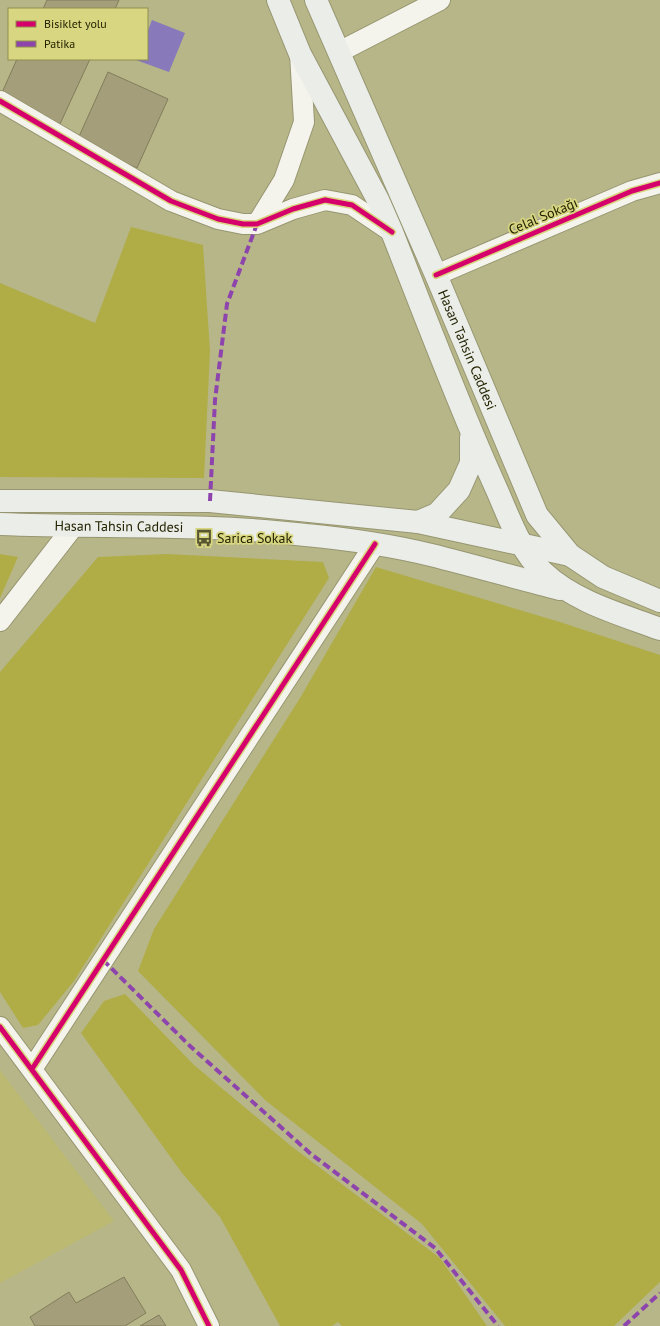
<svg xmlns="http://www.w3.org/2000/svg" width="660" height="1326" font-family="'PT Sans',sans-serif">
	<rect width="100%" height="100%" fill="#b7b688"/>
	<!-- built -->
	<path fill="#bcba72" d="M0,1070L114,1221L0,1283Z"/>
	<!-- green -->
	<path fill="#b0ad47" d="M131,227L203,245L210,351L204,478L0,477V283L95,323Z
		M0,554L18,557L0,598Z
		M167,554L323,562L329,578L74,981L38,1025L23,1028L0,992V672L98,557Z
		M376,567L560,622L660,655V1282L614,1326H505L422,1224L265,1100L138,971L154,929L300,698Z
		M125,994L194,1065L291,1146L440,1258L487,1326H342L338,1322L332,1326H280L220,1217L182,1173L81,1033L104,1001Z"/>
	<!-- water -->
	<path fill="#8779ba" d="M152,20L185,33L169,72L136,60L147,59V33Z"/>
	<!-- building -->
	<path fill="#a59e7a" stroke="#827d5b" d="M47,0H119L115,9H43Z
		M17,59H90L60,124L0,97Z
		M108,72L168,99L137,168L77,141Z
		M124,1277L146,1313L125,1326H35L30,1317L69,1292L76,1303Z
		M159,1315L166,1326H140Z"/>
	<g fill="none" stroke-linecap="round" stroke-linejoin="round">
		<!-- minor casing -->
		<g stroke="#979671" stroke-width="22">
			<path id="minor" d="M339,52L440,0
				M0,101L171,201L218,219L243,224H257L293,209L325,200L352,205L392,232
				M257,224L284,180L304,122L300,54
				M436,275L632,191L660,183
				M0,621L73,527
				M0,1027L181,1270L209,1326
				M32,1069L375,544"/>
		</g>
		<!-- secondary casing -->
		<g stroke="#979671" stroke-width="24">
			<g id="secondary">
				<path d="M278,0L300,54L378,200L392,232C426,318 458,404 496,488C509,517 520,551 543,572C575,602 620,614 660,629"/>
				<path id="s1" d="M316,0L436,275L537,515L570,555L603,577L660,601"/>
				<path d="M0,501H210L418,522L570,555"/>
				<path d="M418,522L437,514L459,490L471,463V438"/>
				<path id="s2" d="M0,524C102,528 204,523 306,535C348,539 390,545 431,555C475,566 517,578 560,589"/>
			</g>
		</g>
		<!-- minor -->
		<use href="#minor" stroke="#f4f4ed" stroke-width="20"/>
		<!-- secondary -->
		<use href="#secondary" stroke="#eaede8" stroke-width="22"/>
		<!-- quiet -->
		<path stroke="#8e44ad" stroke-width="4" stroke-dasharray="8 4" stroke-linecap="butt" d="M210,501L215,400L227,304L257,224
			M103,960L190,1046L311,1154L435,1248L498,1326
			M624,1326L660,1293"/>
		<!-- cycleway casing -->
		<g stroke="#d8d681" stroke-width="8">
			<path id="cycleway" d="M0,101L171,201L218,219L243,224H257L293,209L325,200L352,205L392,232
				M436,275L632,191L660,183
				M0,1027L181,1270L209,1326
				M32,1069L375,544"/>
		</g>
		<!-- cycleway -->
		<use href="#cycleway" stroke="#d6006c" stroke-width="5"/>
	</g>
	<!-- icons -->
	<defs>
		<g id="bus-bare" transform="scale(1.38)"><path d="M-5-6H5V4H4V6H2V4H-2V6H-4V4H-5ZM-3.5-4V0h7V-4ZM-3.5 1.2v1.5H-2V1.2ZM2 1.2v1.5H3.5V1.2Z" fill="#575630" stroke="#d8d681" stroke-width="2.5" paint-order="stroke"/></g>
	</defs>
	<g fill-rule="evenodd">
		<use href="#bus-bare" x="204" y="538"/>
	</g>
	<g text-anchor="middle" dominant-baseline="central" stroke-width="3.5" stroke-linejoin="round" paint-order="stroke">
		<!-- street labels -->
		<g font-size="14" fill="#242300" stroke="#d8d681">
			<text transform="translate(543 216) rotate(-23)">Celal Sokağı</text>
			<text stroke="none"><textPath href="#s1" startOffset="381">Hasan Tahsin Caddesi</textPath></text>
			<text stroke="none"><textPath href="#s2" startOffset="119">Hasan Tahsin Caddesi</textPath></text>
		</g>
		<!-- poi labels -->
		<g font-size="14" fill="#242300" stroke="#d8d681" text-anchor="start">
			<text x="217" y="538">Sarica Sokak</text>
		</g>
	</g>
	<!-- legend -->
	<rect x="8" y="8" width="140" height="52" fill="#d8d681" stroke="#908e4d"/>
	<rect x="16" y="21" width="20" height="6" fill="#d6006c" stroke="#908e4d"/>
	<text x="44" y="28" font-size="12" fill="#242300">Bisiklet yolu</text>
	<rect x="16" y="41" width="20" height="6" fill="#8e44ad" stroke="#908e4d"/>
	<text x="44" y="48" font-size="12" fill="#242300">Patika</text>
</svg>
